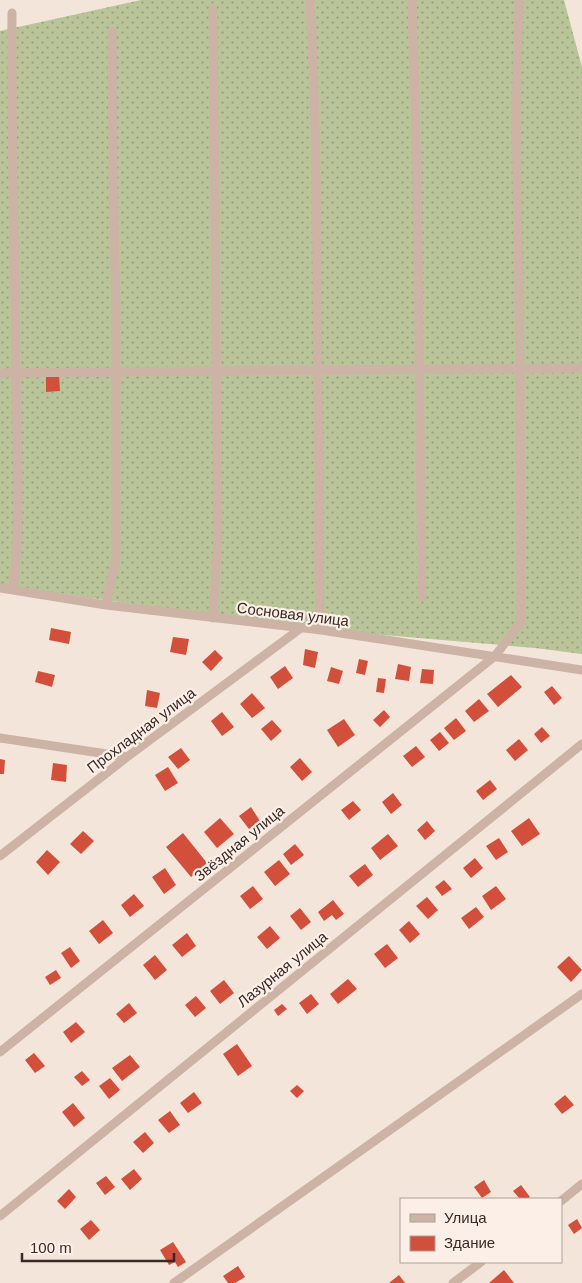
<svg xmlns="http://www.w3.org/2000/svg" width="582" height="1283" font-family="Helvetica,sans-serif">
	<defs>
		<pattern id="garden-dots" width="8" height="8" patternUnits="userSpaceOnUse" patternTransform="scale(1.25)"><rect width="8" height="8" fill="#bac499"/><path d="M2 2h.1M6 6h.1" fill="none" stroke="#989f7d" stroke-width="1.8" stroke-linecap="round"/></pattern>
	</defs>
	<rect width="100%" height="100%" fill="#f4e5da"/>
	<!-- garden -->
	<path fill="url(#garden-dots)" d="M141,0H564L582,67V654L535,648L301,628L0,585V31Z"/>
	<!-- building -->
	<path fill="#d14f3b" d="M59,375L60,391L46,392V376Z
		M51,628L71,632L69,644L49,640Z
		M173,637L189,639L186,655L170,652Z
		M305,649L318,652L315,668L303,665Z
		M215,650L223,658L211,671L202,662Z
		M359,659L368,661L365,675L356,673Z
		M398,664L411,667L409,681L395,679Z
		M285,666L293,678L278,689L270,677Z
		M331,667L343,671L339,684L327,681Z
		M422,669L434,670L433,684L420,683Z
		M38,671L55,675L52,687L35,682Z
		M511,675L522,687L498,707L487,694Z
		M378,678L386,679L384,693L376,692Z
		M552,686L562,698L554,705L544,692Z
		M147,690L160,693L157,708L145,706Z
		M252,693L265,708L252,718L240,704Z
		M479,699L489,711L474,722L465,711Z
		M384,710L390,717L380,727L373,720Z
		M222,712L234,727L222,736L211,721Z
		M456,718L466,731L454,740L444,728Z
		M344,719L355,735L338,747L327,730Z
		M272,720L282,731L271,741L261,729Z
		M542,727L550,736L541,743L534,734Z
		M440,732L449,743L439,751L430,740Z
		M519,739L528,750L515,761L506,750Z
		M416,746L425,757L412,767L403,756Z
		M181,748L190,760L178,769L168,757Z
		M300,758L312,772L302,781L290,767Z
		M0,759L5,760L4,774H0Z
		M53,763L67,765L66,782L51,780Z
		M168,767L178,783L165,791L155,775Z
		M490,780L497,789L483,800L476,791Z
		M393,793L402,805L391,814L382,802Z
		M353,801L361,810L349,820L341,810Z
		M251,807L260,821L249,829L239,816Z
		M220,818L234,834L217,848L204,832Z
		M529,818L540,834L522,846L511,831Z
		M427,821L435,831L425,840L417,830Z
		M83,831L94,841L81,854L70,844Z
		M183,833L207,863L191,877L166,847Z
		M388,834L398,846L380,860L371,848Z
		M499,838L508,852L496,860L486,846Z
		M295,844L304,855L291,865L283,854Z
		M47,850L60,862L48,875L36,862Z
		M475,858L483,868L471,878L463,868Z
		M279,860L290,874L275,886L264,872Z
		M365,864L373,875L358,887L349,876Z
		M165,868L176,885L164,894L152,877Z
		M444,880L452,889L442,896L435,887Z
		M253,886L263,899L250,909L240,896Z
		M496,886L506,899L491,910L482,896Z
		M134,894L144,906L130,917L121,905Z
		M427,897L438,910L428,919L416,906Z
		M333,900L344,914L336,920L332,915L324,921L318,912Z
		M476,907L484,917L469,929L461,918Z
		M300,908L311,922L301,930L290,916Z
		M103,920L113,933L99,944L89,931Z
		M409,921L420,934L410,943L399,930Z
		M270,926L280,938L267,949L257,937Z
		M187,933L196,946L182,957L172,945Z
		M387,944L398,958L385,968L374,954Z
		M70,947L80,961L71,968L61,953Z
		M155,955L167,970L155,980L143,965Z
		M569,956L582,970L571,982L557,967Z
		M56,970L61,978L50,985L45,977Z
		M348,979L357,989L338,1004L330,994Z
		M224,980L234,993L220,1004L210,991Z
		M311,994L319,1004L307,1014L299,1003Z
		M196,996L206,1008L195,1017L185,1005Z
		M129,1003L137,1013L124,1023L116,1014Z
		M282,1004L287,1009L278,1016L274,1010Z
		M76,1022L85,1032L71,1043L63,1032Z
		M237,1044L252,1066L238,1076L223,1054Z
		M34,1053L45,1066L35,1073L25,1060Z
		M130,1055L140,1067L122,1081L112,1068Z
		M82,1071L90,1080L82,1086L74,1077Z
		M110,1078L120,1090L109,1099L99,1086Z
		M297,1085L304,1091L297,1098L290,1091Z
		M194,1092L202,1103L188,1113L180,1103Z
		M565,1095L574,1105L562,1114L554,1104Z
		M73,1103L85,1118L74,1127L62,1112Z
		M170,1111L180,1125L169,1133L158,1120Z
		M145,1132L154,1143L143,1153L133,1142Z
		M134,1169L142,1179L130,1190L121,1179Z
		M106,1176L115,1187L105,1195L96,1183Z
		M484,1180L491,1192L482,1198L474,1187Z
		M521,1185L530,1197L527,1199H520L513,1191Z
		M69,1189L76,1197L65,1209L57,1201Z
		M577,1219L582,1228L574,1234L568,1225Z
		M91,1220L100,1230L89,1240L80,1229Z
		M173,1242L186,1262L178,1267L175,1262L169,1265L160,1250Z
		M238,1266L245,1277L235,1283H228L223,1276Z
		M504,1270L514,1283H489Z
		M399,1275L405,1283H389Z"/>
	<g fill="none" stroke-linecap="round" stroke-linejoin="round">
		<!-- minor -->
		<path stroke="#cdb3a5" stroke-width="9" d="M310,0C319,157 316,315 319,472C319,525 317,577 321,630
			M412,0L417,178L422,597
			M12,13C11,136 15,259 16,381C17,451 21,521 13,590
			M0,373L582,368
			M0,588L106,605L321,630L582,670
			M106,605L116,558V314L113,182L112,32
			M213,618L218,539L213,10
			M0,738L127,757
			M0,856L127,757L301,628
			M0,1052L495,656L521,622L520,369L516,111L519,0
			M561,1201L582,1184
			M0,1216L582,744
			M174,1283L582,994
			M453,1283L481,1262"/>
	</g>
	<g text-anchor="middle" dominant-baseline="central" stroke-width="4.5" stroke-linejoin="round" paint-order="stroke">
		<!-- street labels -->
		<g font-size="15" fill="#382a27" stroke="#fbefe7">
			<text transform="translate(293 614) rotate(7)">Сосновая улица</text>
			<text transform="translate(141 730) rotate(-37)">Прохладная улица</text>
			<text transform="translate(239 843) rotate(-39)">Звёздная улица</text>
			<text transform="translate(282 969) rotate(-39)">Лазурная улица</text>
		</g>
	</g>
	<!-- legend -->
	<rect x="400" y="1198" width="162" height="65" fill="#fbefe7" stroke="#ada09a"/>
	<rect x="410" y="1214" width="25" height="8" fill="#cdb3a5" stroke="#ada09a"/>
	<text x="444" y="1223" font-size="15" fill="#382a27">Улица</text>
	<rect x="410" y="1236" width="25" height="15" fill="#d14f3b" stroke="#ada09a"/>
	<text x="444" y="1248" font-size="15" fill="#382a27">Здание</text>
	<!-- scale -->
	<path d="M22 1253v8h152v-8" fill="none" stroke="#382a27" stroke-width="2.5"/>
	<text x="30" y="1253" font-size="15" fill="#382a27" stroke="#fbefe7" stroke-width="4" paint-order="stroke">100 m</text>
</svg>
